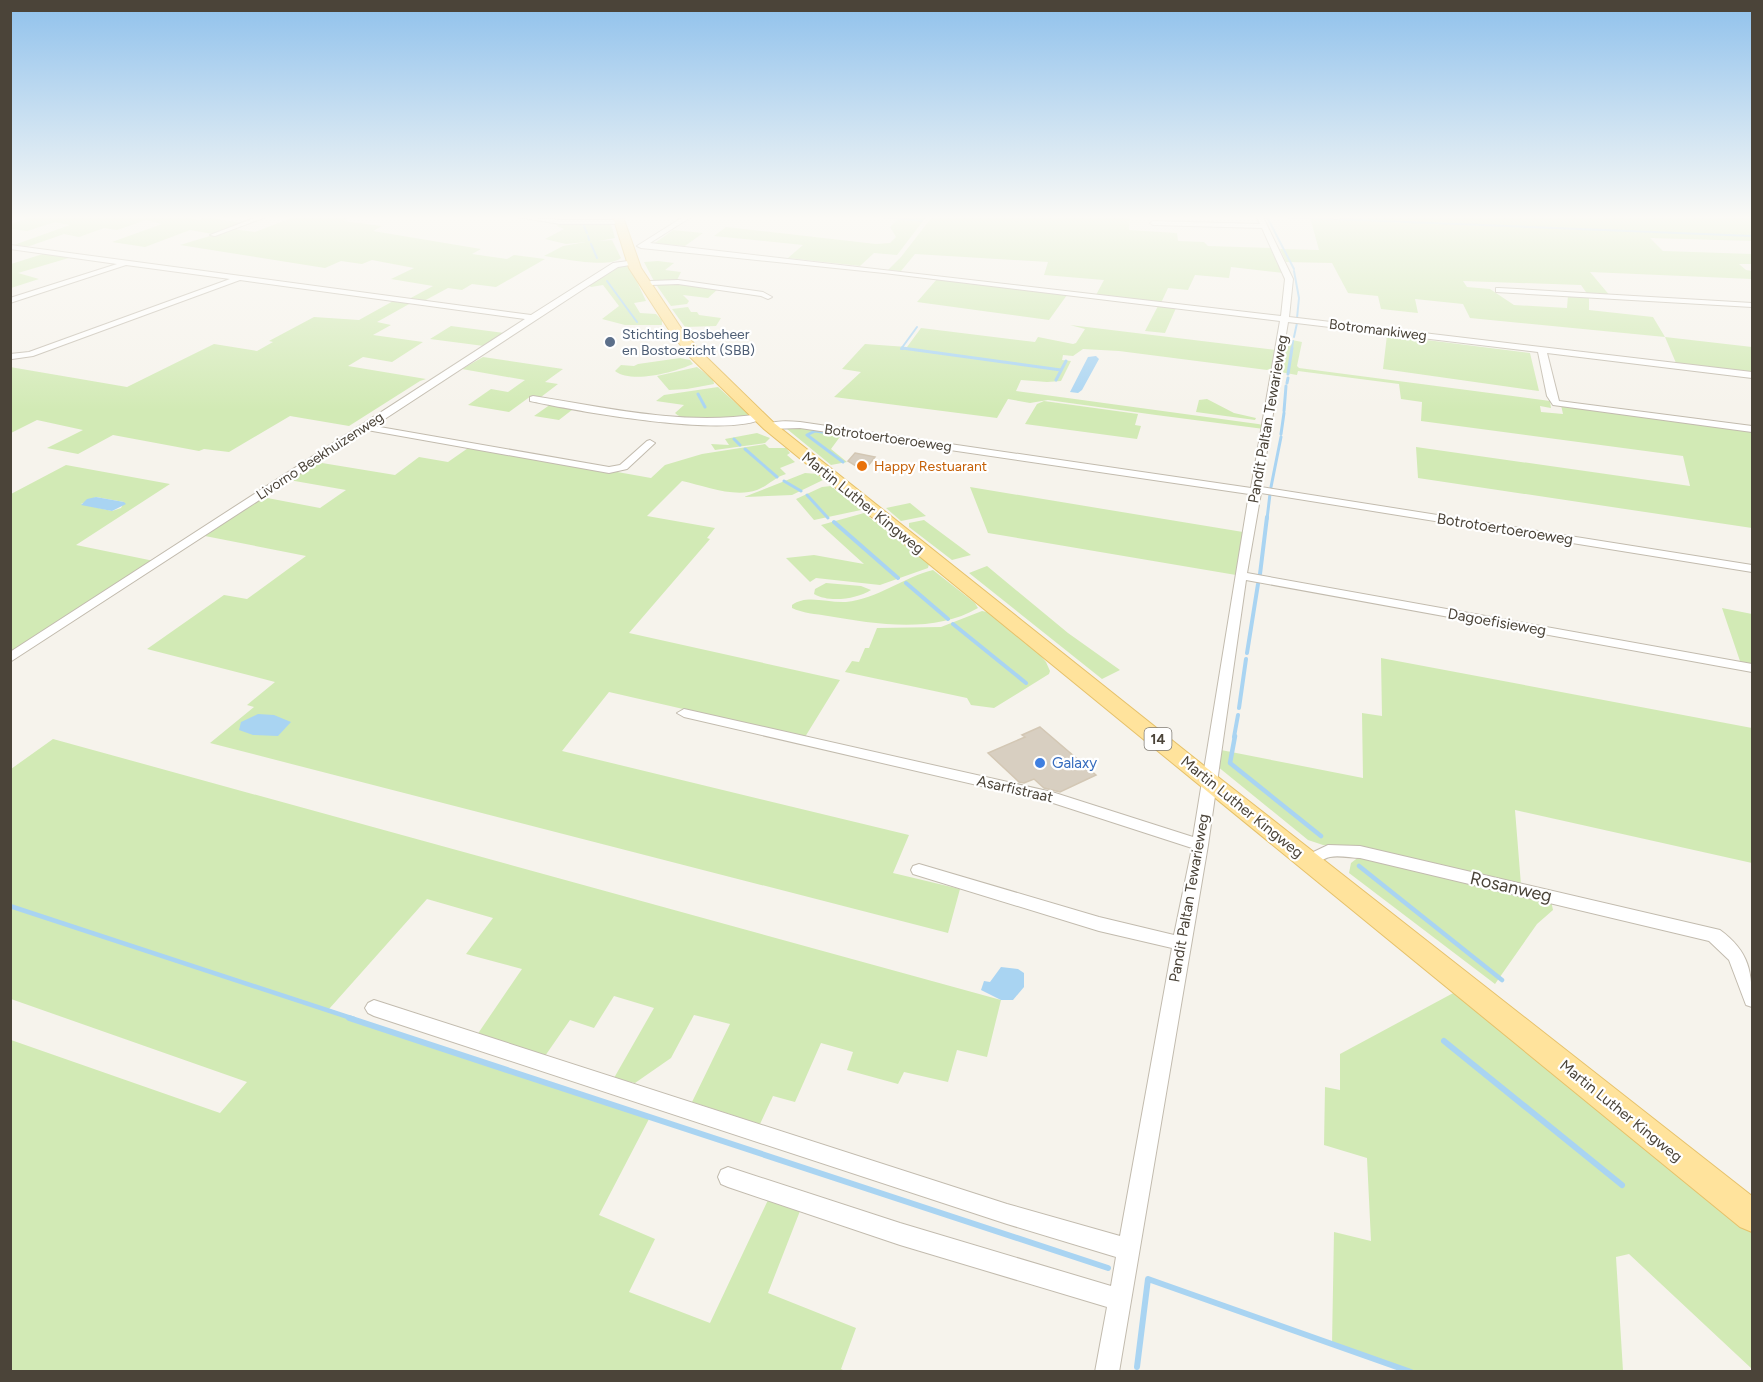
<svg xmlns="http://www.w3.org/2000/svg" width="1763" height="1382" font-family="Figtree,sans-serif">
	<rect width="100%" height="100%" fill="#f6f3ec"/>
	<!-- green -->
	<path fill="#d2eab5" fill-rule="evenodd" d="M31,217H185L199,220L206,217L243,223L213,234L190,230L145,247L112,242L162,224L146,220L117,230L104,228L79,237L64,234L24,248L11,246L70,225L55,222L27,231L11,229V224Z
		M294,217H351L343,221L382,226L373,231L481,249L472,254L507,259L514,255L545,259L496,287L472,284L462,290L448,288L422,302L407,300L433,286L391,279L414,268L372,260L362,264L341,261L325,268L180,245L233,229L255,232Z
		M900,217H926L897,255L874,253L860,266L788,258L803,245L714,236L726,227L876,244L890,243L896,237L890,227Z
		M932,217H1130L1129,230L1177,233L1178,241L1204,242L1208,246L1272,248L1284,273L1231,267L1229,278L1195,275L1188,290L1168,288L1161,303L1096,295L1104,280L1044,275L1048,262L915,254L901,271L888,270L901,257Z
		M1310,217H1752V241L1650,238L1663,251L1752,254V264H1739L1746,270L1752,271V279L1590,272L1611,297L1588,295L1581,285L1463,281L1467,287L1490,289L1514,305L1567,308L1568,295L1589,296V310L1653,317L1665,337L1752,347V373L1676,363L1665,337L1470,318L1463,304L1415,299L1418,313L1381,309L1378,296L1348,293L1332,263L1286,262L1280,249L1319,250Z
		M559,223L611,224L615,238L599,241L612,240L621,258C608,269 561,258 544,256L563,246L586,242L566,244L545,239L564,229L557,226Z
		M673,230L703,233L685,246L655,243Z
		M46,253L72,257L18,273L39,279L11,288V264Z
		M658,261L674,263L665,270L681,272L676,282L654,281L644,262Z
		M629,265L646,301L634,303L640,313L656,314L662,320V325H625L602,319L619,306L603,285L591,287L588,285L615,267Z
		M937,279L1067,295L1049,320L917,302Z
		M655,283H677L718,289L708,298L683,295L689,301L687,304L671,306Z
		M395,300L411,303L377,322L391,325L373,335L423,342L392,362L363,357L348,366L426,379L420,381L349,426L290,416L229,452L204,449L199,451L113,435L78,454L47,448L83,430L37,420L11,433L10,367L127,387L214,344L257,351L273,342L269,341L314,317L359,320Z
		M1158,306L1176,308L1165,333L1145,331Z
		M688,307L691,312H697L699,315L721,318L716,326L685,327L672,309Z
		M1070,325L1276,350L1272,368L1267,370L1119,351L1083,349L1073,356L1063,355L1062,360L1071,361L1061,381L1047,382L1021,380L1016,391L1258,424L1263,425L1264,429C1192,420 1120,410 1048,400L1030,403L1008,399L997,418L834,397L861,372L842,369L865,344L907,347L921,328L1035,342L1038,337L1073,344L1076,343L1085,329Z
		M451,326L504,333L484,346L430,339Z
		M1387,335L1530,353L1539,391L1383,369Z
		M1287,339L1302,342L1297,366L1299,368L1550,401L1551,408L1540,406L1541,412L1563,414L1561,405L1752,431V528L1418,478L1416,447L1690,486L1683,456L1421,421L1422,402L1401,399L1399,384L1298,371L1297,375L1280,372Z
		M483,357L563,369L545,382L558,384L541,397L531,396L509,412L468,405L491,389L508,392L525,380L462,369Z
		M680,358L690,360L693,364C675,372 632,384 615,371L621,365L634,366L638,364Z
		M697,367L713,379L714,384L687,389L669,390L657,376Z
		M718,387L748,414L747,417C730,418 688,426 675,413L684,405L656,401L664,395Z
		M1207,399L1234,413L1256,418L1255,420L1196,412L1199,400Z
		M1044,401L1138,414L1135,425L1141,426L1137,439L1025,424L1037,404Z
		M551,404L577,406L559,420L534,416Z
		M790,426L842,434L831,449L847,462L831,465L787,429Z
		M757,433L770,438L765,443L715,450L711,444L729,445L725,439Z
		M765,444L769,448H786L790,453L787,455L795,462L780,468L786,474C775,477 768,486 757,490C734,498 705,486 682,481L647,516L715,528L707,538L710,539L629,633L840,680L805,737L609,692L562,751L909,835L893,873L960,889L948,933L210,743L254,707L247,705L275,682L147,649L224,595L247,599L306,556L205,536L262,497L320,508L346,490L289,480L316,462L395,475L419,457L448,462L471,446L651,478L665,465L702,454Z
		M66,465L170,484L76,545L154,561L11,655V494ZM96,497L124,502L121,508L112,511L81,504Z
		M805,473L818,474L823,480L792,495L744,497Z
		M831,486L861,510L814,520L796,499L822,487Z
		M970,487L1243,532L1236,575L988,533Z
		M910,503L926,516L901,521L886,508Z
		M864,513L929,564L928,568L880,585L816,578L810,582L786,558L814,555L864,564L821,525Z
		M924,520L971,555L952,560L909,527V523Z
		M987,566L1068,633L1120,670L1102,679L969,573Z
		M933,570L975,603L978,608C934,634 875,624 828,616C816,614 802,613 792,608V605C807,594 827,603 846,602C877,599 904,577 933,570Z
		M826,583L861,586L871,590C857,599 829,603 814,594L815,589Z
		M1722,608L1752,614V666L1741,664Z
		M982,611L987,612L1040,655L1046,662L1050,671L1049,674L994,708L971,705L967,698L845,672L852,661L859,662L865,648H869L877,628L941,627Z
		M1381,658L1752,728V863L1515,810L1521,885L1346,845H1323L1308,840L1217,766L1221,750L1363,778L1362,713L1382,716Z
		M53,739L1001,1000L987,1057L957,1050L948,1082L904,1072L898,1084L847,1070L853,1052L821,1043L795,1102L773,1096L760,1124L692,1102L730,1024L694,1015L671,1058L635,1083L614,1078L654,1008L614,996L594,1028L570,1020L545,1056L477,1035L522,969L466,954L493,918L427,899L329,1009L650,1117L599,1215L655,1239L629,1292L710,1323L768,1200L800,1211L768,1293L856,1328L841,1369L845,1371L11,1372V1040L220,1113L247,1082L11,999V769Z
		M1360,856L1551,901L1553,910L1537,924L1495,984L1349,873L1351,863Z
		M1457,991L1752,1230V1369L1629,1254L1616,1257L1623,1371H1411L1332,1345L1334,1232L1371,1241L1367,1158L1324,1145L1325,1087L1340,1090V1054Z"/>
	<!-- water -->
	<path fill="#a9d4f2" d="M1096,356L1099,359L1082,390L1078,393L1070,392L1088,357Z
		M96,497L124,502L126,504L112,511L81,505L87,499Z
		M258,714L274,715L291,722L278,736L253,735L239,730L241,722Z
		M1001,967L1018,969L1024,973V987L1013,1000H1001L981,990L984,981L990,982Z"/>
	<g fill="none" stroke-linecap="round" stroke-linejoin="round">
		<!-- stream-far4 -->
		<path stroke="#a9d4f2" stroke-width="2" d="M882,217L922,221
			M1267,217L1294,269
			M1282,217L1752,236
			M583,224L587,233
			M588,236L589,240
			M591,244L597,258
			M1294,271L1299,298L1297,318
			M607,281L637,322
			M642,331L648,340
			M1294,337L1297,323
			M903,349H901L917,327
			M1292,349L1293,341"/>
		<!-- stream-far3 -->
		<path stroke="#a9d4f2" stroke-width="3" d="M902,348L1061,370
			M1288,374L1292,348
			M1056,380L1066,361
			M1287,383L1288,378
			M698,394L705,407
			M1284,411L1286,386
			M829,433L815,431L807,435L843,462
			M1281,434L1284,413
			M734,439L740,445
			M745,449L777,477
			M784,481L801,491
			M1271,487L1281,437
			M807,495L828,518
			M1267,519L1270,494"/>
		<!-- stream-far2 -->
		<path stroke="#a9d4f2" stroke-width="4" d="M834,522L898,578
			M1260,574L1267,517
			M906,583L948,619
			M953,624L1026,683
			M1247,653L1258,584
			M1239,708L1246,659
			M1234,737L1238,715"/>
		<!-- stream-far1 -->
		<path stroke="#a9d4f2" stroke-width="4.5" d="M1235,736L1230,763L1321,836
			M1359,866L1502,980
			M10,906L354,1019"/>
		<!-- stream -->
		<path stroke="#a9d4f2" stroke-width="6" d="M349,1018L1108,1268
			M1444,1041L1622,1185
			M1137,1367L1148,1279L1411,1372"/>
	</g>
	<!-- building -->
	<path fill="#d8cfc1" stroke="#d3c7b4" stroke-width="1.5" d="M855,453L875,457L864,471L848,461Z
		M1040,727L1096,775L1060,792L1044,788L1034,779L1024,783L1019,782L988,753L1025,737L1022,735Z"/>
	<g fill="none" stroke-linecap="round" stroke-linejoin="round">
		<!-- minor casing -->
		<g stroke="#c2bbae" stroke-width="2">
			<path id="minor" d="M257,217H266L215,236L210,235Z
				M518,217L560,220H619L622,222L619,224H560Z
				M683,217H691L650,243L1281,316L1285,279L1262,228L1153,225L1150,223L1153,221L1260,224L1257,217H1263L1293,279L1289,317L1752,372V378L1547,353L1559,401L1752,426V432L1553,405L1547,396L1538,352L1288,322L1261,487L1752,565V572L1261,493L1247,573L1752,664V672L1246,580L1208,845L1119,1372H1095L1107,1307L900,1245L728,1187L721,1184L718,1177L721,1170L728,1167L900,1223L1111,1286L1116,1257L1007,1224L374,1016L368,1013L365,1008L368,1003L374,1000L1007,1204L1120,1236L1172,948L1099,931L913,874L911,870L913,866L919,864L1099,917L1174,935L1192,848L1050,802L684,717L677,713L684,709L1052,792L1193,837L1249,494L800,428L769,429L764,426C774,420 788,421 800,422L1251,488L1280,321L884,273L641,248L637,246Z
				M1332,217H1351L1335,219Z
				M10,245L531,315L613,263L636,260V264L618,267L585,288L374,426L609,467L620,465L647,441L650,440L655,443L627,469L609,473L367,430L10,662V652L525,319L240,280L33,356L12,359L10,354L29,352L230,279L126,265L10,303V298L117,264L10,249Z
				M678,280L763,292L772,297L768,299L761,296L678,284L651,285L647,283L651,281Z
				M1499,288L1752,303V307L1496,292V288Z
				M533,396C609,408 683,426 760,414L765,417C733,440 571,410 530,401V397Z
				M1328,845L1360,846L1720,930C1750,952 1752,972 1752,1007L1746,1005L1729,960L1709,941L1360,858C1351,858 1339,855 1330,857C1320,859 1315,869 1303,865L1301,861L1303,857Z"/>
		</g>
		<!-- primary casing -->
		<g stroke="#e6c16a" stroke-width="2">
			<path id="primary" d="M613,217H623L641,268L681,328L700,351L774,423L1218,777L1752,1196V1232L1740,1227L764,429L690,357L671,333L629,268Z"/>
		</g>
		<!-- minor -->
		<use href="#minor" fill="#fff" fill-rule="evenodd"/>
		<!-- primary -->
		<use href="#primary" fill="#ffe39c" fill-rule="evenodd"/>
	</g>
	<!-- sky -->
	<linearGradient id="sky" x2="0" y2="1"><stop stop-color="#8fc1ec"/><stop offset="0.53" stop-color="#fbfaf6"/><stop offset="1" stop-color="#fbfaf6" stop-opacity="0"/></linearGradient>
	<rect width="1763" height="410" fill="url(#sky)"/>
	<!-- markers -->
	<circle fill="#5c6f8a" stroke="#fff" stroke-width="2" cx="610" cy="342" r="6"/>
	<circle fill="#e8710a" stroke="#fff" stroke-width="2" cx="862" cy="466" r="6"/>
	<circle fill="#3f7fe0" stroke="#fff" stroke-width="2" cx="1040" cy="763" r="6"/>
	<g text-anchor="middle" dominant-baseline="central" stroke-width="4.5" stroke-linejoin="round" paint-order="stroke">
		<!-- far-street labels -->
		<g font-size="14" fill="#4b4439" stroke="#fff">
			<text transform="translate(1378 330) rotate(7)">Botromankiweg</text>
			<text transform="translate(888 438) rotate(8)">Botrotoertoeroeweg</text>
			<text transform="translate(320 456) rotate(-33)">Livorno Beekhuizenweg</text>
		</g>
		<!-- far-service labels -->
		<g font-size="14" fill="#4e5e75" stroke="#fff" text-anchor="start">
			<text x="622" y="334">Stichting Bosbeheer<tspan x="622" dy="16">en Bostoezicht (SBB)</tspan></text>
		</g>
		<!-- far-food labels -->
		<g font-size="14" fill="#c56008" stroke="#fff" text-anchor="start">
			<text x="874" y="466">Happy Restuarant</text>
		</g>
		<!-- shield labels -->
		<rect fill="#fff" stroke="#817c74" stroke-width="1.5" x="1144.5" y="728" width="27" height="22" rx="4.5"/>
		<g font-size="14" font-weight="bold" fill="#4b4439">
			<text x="1158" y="739">14</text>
		</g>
		<!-- street labels -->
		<g font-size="15" fill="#4b4439" stroke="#fff">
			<text transform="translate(1268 419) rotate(-80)">Pandit Paltan Tewarieweg</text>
			<text transform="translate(863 503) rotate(39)">Martin Luther Kingweg</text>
			<text transform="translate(1505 529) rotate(9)">Botrotoertoeroeweg</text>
			<text transform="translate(1497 622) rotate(10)">Dagoefisieweg</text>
			<text transform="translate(1015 789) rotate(13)">Asarfistraat</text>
			<text transform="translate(1242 807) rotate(39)">Martin Luther Kingweg</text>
			<text transform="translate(1189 898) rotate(-80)">Pandit Paltan Tewarieweg</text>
			<text transform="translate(1621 1111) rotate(39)">Martin Luther Kingweg</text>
		</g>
		<!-- shop labels -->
		<g font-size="15" fill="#366cbe" stroke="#fff" text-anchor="start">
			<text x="1052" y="763">Galaxy</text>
		</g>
		<!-- near-street labels -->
		<g font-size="18" fill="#4b4439" stroke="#fff">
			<text transform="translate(1511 887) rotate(13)">Rosanweg</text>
		</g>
	</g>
	<!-- border -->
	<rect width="1763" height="1382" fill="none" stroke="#4b4439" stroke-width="24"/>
</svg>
